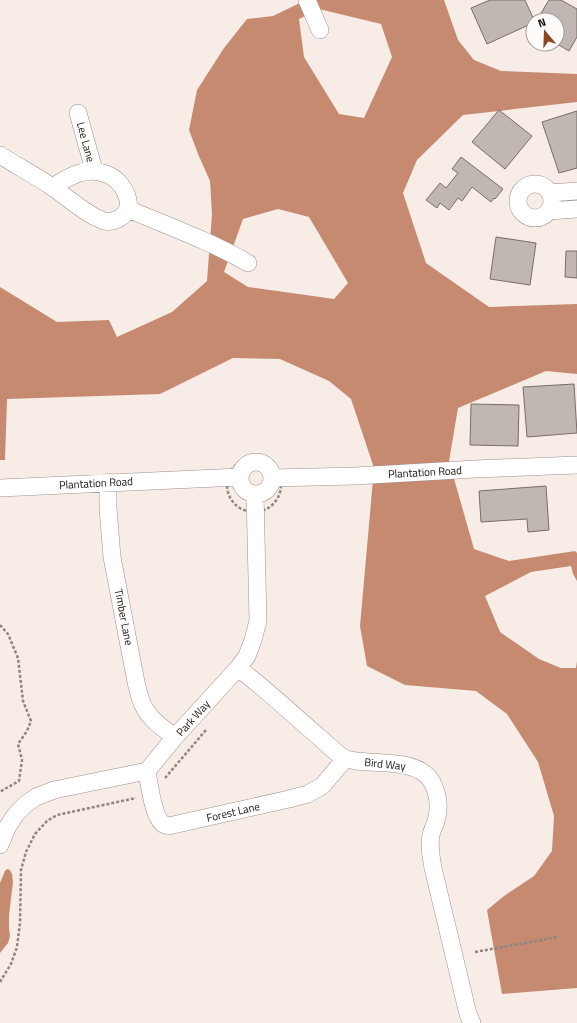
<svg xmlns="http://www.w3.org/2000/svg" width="577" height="1023" font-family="'Titillium Web',sans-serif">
	<rect width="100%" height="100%" fill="#f8ece7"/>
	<!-- water -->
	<path fill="#c68a70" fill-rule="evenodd" d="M306,0H444L458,40L474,60L501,71L577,74V102L463,115L417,160L403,193L426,263L489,307L577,304V374L546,371L458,408L449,461L474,549L509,561L575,551L577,553V581L573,574L571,566L531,572L485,596L500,632L539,659L561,668H576L577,661V988L502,994L487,910L504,896L534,876L552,851L554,816L538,762L507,714L476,691L405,685L367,666L360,626L374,468L351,399L329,381L280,359L233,358L160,394L7,399L5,460H0V287L57,322L109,320L117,337L172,312L207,281L212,214L210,181L198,154L189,130L197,90L224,48L247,19L273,16ZM319,9L381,24L392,57L364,118L339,114L304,57L299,19ZM278,209L309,217L348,283L334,299L248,287L224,272L243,219Z
		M7,869L10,870L12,874L13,882L9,915V928L10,936L8,943L0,953V883L5,871Z"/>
	<!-- building -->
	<path fill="#c1b7b2" stroke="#776d69" d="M490,0H525L534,20H533V23L487,44L471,8Z
		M549,0H561L577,9V37L569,51L557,44V20H537Z
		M533,27V41L527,38Z
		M537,44H552L548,50Z
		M499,110L532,136L505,169L472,142Z
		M577,111V168L559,173L542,122Z
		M461,157L503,189L495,199L494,198L491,202L472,187L462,201L458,198L449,210L440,203L437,208L426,200L440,183L446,188L458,173L452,169Z
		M496,237L536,243L530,285L490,279Z
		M566,251H577V278L565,277Z
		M574,384L577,433L527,437L523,387Z
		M471,404L519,405L518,446L470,445Z
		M546,486L549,530L528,532L527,519L481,522L479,491Z"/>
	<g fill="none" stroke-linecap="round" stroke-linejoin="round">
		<!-- minor casing -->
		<g stroke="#9b918c" stroke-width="18">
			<path id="minor" d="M307,0L320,30
				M78,113L94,170
				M0,155C17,166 36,176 52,187C67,197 80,209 95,217C98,218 101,220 104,221C113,223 126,217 128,207C130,200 125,190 121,185C117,180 112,176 106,174C85,166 69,177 52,187
				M518 201a17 17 0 1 1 34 0a17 17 0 1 1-34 0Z
				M550,193L577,191
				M128,209C168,226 210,241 248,263
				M549,211L577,209
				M240 478a16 16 0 1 1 32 0a16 16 0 1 1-32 0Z
				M272,478L355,476L475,469L577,465
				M108,482V508L112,557L136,682C138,691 140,701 145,709C152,721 164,729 175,737
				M0,488L239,477
				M238,668C266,689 292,714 319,737C326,743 337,754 344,758C347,760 352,760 356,761C378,764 419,759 432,782C438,794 440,808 436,821C435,825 432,830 431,835C429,846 431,857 433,868L468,1014L472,1023
				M147,771C149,783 153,815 162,823C165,826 169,826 173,825L289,799L308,794L322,786L345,759
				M0,845L8,826L16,814L26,804L36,797L54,790L147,771L175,737L238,668L247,656L253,640L258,621L255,494"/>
		</g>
		<!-- path -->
		<path stroke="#8e8683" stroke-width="2.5" stroke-dasharray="3 2" stroke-linecap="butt" d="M227 485a27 27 0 1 1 54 0a27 27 0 1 1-54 0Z
			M0,625L8,634L18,658L23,701L31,721L27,731L18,744L22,760L19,781L3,790L0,792
			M165,778L206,730
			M475,952L558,937
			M0,982L11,964L17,947L20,923L21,870L26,852L35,834L47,821L57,815L136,798"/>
		<!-- minor -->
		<use href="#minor" stroke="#fff" stroke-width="17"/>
	</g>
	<g text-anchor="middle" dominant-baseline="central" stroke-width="3" stroke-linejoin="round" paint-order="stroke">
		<!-- street labels -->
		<g font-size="11" fill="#161211" stroke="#fefcfb">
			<text transform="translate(86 142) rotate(75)">Lee Lane</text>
			<text transform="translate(425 472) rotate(-3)">Plantation Road</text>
			<text transform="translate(96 483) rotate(-3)">Plantation Road</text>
			<text transform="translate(124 617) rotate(79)">Timber Lane</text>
			<text transform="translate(193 718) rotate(-48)">Park Way</text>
			<text transform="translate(385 764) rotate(6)">Bird Way</text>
			<text transform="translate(233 812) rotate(-13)">Forest Lane</text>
		</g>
	</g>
	<!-- north arrow -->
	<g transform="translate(545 32) rotate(341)"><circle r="19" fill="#fefcfb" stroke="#a19e9d"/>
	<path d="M0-3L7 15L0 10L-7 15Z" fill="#8d4523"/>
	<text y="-6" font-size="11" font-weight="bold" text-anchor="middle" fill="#161211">N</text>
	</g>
</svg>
